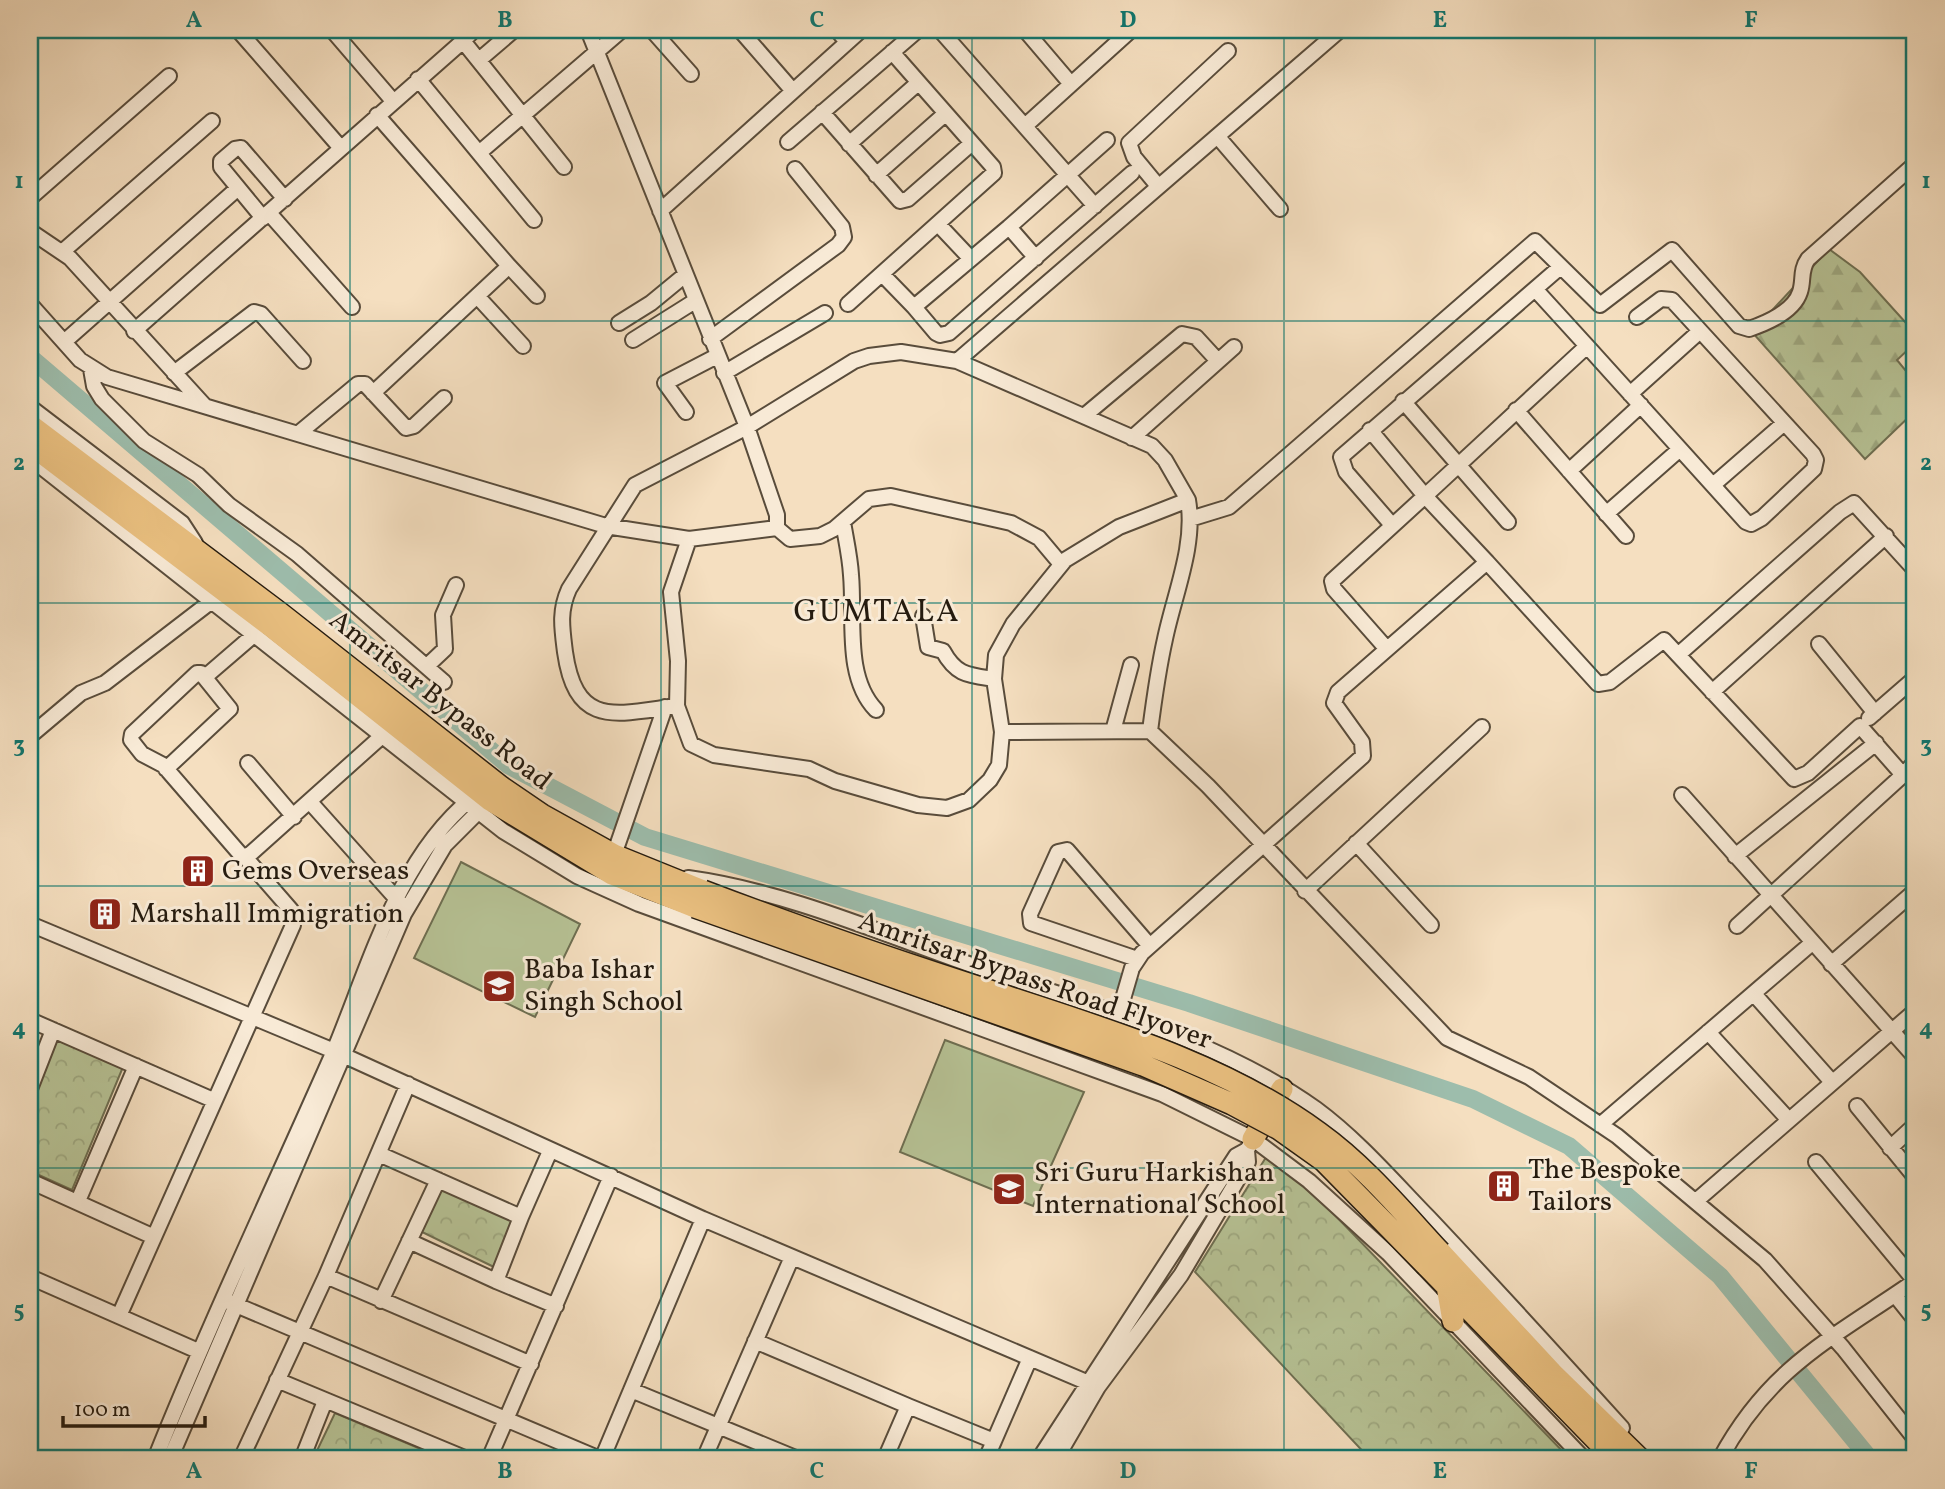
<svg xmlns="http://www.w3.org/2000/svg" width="1945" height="1489" font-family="Vollkorn,serif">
	<defs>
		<pattern id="forest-firs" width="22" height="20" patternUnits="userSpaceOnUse" patternTransform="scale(1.75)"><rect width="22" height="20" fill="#b7c396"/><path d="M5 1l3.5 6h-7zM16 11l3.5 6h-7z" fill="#9da780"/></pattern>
		<pattern id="park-crowns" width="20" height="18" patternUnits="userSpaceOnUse" patternTransform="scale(1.75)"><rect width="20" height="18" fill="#b7c396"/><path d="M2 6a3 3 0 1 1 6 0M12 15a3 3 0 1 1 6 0" fill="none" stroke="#9da780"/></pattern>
	</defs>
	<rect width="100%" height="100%" fill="#f5dfc0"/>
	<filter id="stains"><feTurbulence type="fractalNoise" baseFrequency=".00286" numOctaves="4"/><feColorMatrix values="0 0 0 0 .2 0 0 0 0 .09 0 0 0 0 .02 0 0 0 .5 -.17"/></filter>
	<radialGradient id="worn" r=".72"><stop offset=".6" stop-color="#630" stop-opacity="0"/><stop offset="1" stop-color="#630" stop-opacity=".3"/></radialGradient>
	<!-- forest -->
	<path fill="url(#forest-firs)" stroke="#6e6f52" stroke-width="2" d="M1829,249L1860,272L1915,333V343L1897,360L1915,382V411L1865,459L1752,332Z"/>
	<!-- park -->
	<path fill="url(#park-crowns)" stroke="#6e6f52" stroke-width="2" d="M57,1040L123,1067L72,1190L30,1171V1106Z
		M1268,1154L1330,1210L1570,1459H1370L1195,1272Z
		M441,1187L514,1220L496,1268L420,1231Z
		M335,1413L428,1452L425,1459H313Z"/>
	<!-- pitch -->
	<path fill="#b7c396" stroke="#6e6f52" stroke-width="2" d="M461,862L580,924L535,1017L414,958Z
		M945,1040L1084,1092L1033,1206L900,1152Z"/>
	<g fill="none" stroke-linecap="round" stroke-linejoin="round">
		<!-- river -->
		<path stroke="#9dbdac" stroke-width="18" d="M30,357L508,765L645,837L1189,1003L1473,1099L1569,1146L1720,1276L1870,1459"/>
		<!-- minor casing -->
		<g stroke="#594c3b" stroke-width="18">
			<path id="minor" d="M238,30L340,147
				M332,30L393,101
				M588,30L747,427L777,515V528L689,539L671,592L678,661L677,706L691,744L714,755L809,769L835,781L918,805L947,808L969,800L990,780L999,765L1002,732L994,679L996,655L1013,624L1065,560L1119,527L1188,500C1196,545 1174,595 1165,639C1158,670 1154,700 1150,731L1208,786L1447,1038L1529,1077L1617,1136L1765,1260L1843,1348L1915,1439
				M652,30L691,74
				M740,30L793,91
				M837,30L847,42
				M940,30L1095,206
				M1025,30L1071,84
				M463,41L474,30
				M479,60L514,30
				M418,79L534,220
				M822,112L900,201L908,199L972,143
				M1025,126L1131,30
				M1218,137L1280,209
				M788,142L918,30
				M849,144L918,83
				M479,153L622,30
				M876,175L945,114
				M1158,186L1134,157L1129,143L1228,51
				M30,198L169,76
				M660,211L861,30
				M269,213L352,307
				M263,218L221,167V161L235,149L241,148L285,199
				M938,224L971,259
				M1009,227L1107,140
				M30,231L70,258L204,405
				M62,252L212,121
				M509,266L537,296
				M882,274L914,307L1009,227L1036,258
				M1535,289L1587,346
				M477,296L523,346
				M30,304L80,360L107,377L606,526L689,539
				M848,304L994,173L993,167L892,52
				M914,307L936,333L940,335L949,333L1132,173
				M619,323L651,303L685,275
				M134,331L463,41L564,167
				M710,339L838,245L844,237L842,227L795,169
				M633,340L695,301
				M64,342L238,188
				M957,361L1340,30
				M91,369L94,386L102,399L144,441L198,475L229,505L297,554L444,682
				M174,373L254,312L261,314L303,361
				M724,373L825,313
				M373,393L509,266L377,115
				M1630,394L1700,331
				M1403,401L1508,522
				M30,407L182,523L195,543
				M1516,410L1626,536
				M686,412L665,383L717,356
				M1084,416L1182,334L1196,337L1218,361
				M1370,430L1425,496L1332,581L1334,589L1386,648
				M299,433L358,384H365L406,428L414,426L444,398
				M1132,438L1234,347
				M30,458L503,831L577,876L639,904L1162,1094L1253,1139L1309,1181L1388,1253L1584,1459
				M1569,471L1641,405
				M1713,485L1783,424
				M1606,514L1680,449
				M1190,519L1229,507L1535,241L1600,305L1672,250L1739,326L1749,329C1767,323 1794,311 1800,292C1804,280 1800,270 1808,259L1915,164
				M843,522C846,540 850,557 851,575C855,618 844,677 876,710
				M1392,525L1346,472L1341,457L1558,269
				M777,528L790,539L820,536L834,529L869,499L891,496L1011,523L1039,538L1060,563
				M1487,562L1598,684L1610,682L1664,640L1794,779L1808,773L1860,726L1903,775L1737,926
				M923,616L928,647L943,651C956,675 968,675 994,679
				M1819,644L1875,713
				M1679,654L1840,512L1854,503L1915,570
				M427,666L445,649L443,615L456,585
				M205,677L256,633
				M1712,692L1886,536
				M677,706C616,714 576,729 565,652C562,628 559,611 569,589L635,485L747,427L854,361L869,356L901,352L957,361L1152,446L1165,460L1188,500
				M1869,718L1915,678
				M1113,731L1131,665
				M1002,732L1150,731
				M30,736L81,693L105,683L213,600
				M248,763L294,817
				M166,769L230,709L201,673H197L132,734L131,740L142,754L163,765L241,855L248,856L382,736
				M1903,775L1915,762
				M1682,795L1915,1057
				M471,799C398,858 369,967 334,1051L703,1219L1098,1387
				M310,802L403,906
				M1356,843L1431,925
				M614,855L665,707
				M1735,856L1876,743
				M688,878C783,891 876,931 966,963C1083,1004 1214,1036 1316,1109C1358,1140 1393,1181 1429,1218C1494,1287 1558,1357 1622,1428
				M1305,891L1482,727
				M30,924L334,1051C274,1187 210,1322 155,1459
				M1137,959L1031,923L1030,914L1058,852L1067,850L1150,946
				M1831,964L1915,891
				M1754,994L1832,1082
				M1118,1016L1132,968L1142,953L1363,756L1362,742L1334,703L1338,692L1487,562L1425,496L1587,346L1746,522L1751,524L1762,518L1814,469L1816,460L1813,454L1672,300L1661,299L1637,317
				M30,1020L213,1100
				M1708,1032L1788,1119
				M30,1089L53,1030
				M1857,1106L1915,1177
				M1600,1125L1812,943
				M1890,1148L1915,1125
				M379,1154L521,1217L496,1281L556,1306
				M30,1181L154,1237
				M78,1201L136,1066
				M1696,1201L1915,1011
				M521,1217L550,1151
				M409,1241L496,1281
				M326,1276L531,1364
				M30,1277L198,1351
				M1895,1295L1915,1320
				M381,1301L438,1180
				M229,1302L600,1459
				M119,1316L293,925L291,910L244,856
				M755,1341L908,1406L885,1459
				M277,1380L467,1459
				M631,1390L798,1459
				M908,1406L994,1441L986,1459
				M994,1441L1030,1358
				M170,1459L404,914L445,845L484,806
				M241,1459L326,1276L408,1084
				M302,1459L325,1401
				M489,1459L611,1176
				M602,1459L703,1219
				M704,1459L792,1257
				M1039,1459L1236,1156L1247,1150L1253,1139
				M1056,1459L1098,1387L1181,1275L1248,1162L1247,1150
				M1720,1459C1770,1366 1833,1338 1915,1281L1816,1162"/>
		</g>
		<!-- highway casing -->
		<g stroke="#251b0f" stroke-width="24">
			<path id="highway" d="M30,425L281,614L501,787L542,815L614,855L703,891
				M30,444L273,628L490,800L612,874L695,907
				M1253,1139L1282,1089
				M1440,1252L1552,1373L1640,1459
				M1427,1266L1615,1459
				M1447,1286L1453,1321"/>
		</g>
		<!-- minor -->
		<use href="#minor" stroke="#f8ead6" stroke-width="14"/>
		<!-- highway -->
		<use href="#highway" stroke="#eac080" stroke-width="21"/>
		<!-- highway-bridge casing -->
		<g stroke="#251b0f" stroke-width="24" stroke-linecap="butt">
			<path id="highway-bridge" d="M703,891C800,928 899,962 999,994C1108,1030 1225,1064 1319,1133C1365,1166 1402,1211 1440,1252
				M695,907L1143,1065L1232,1104L1279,1129L1324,1161L1427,1266"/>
		</g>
		<!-- highway-bridge -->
		<use href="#highway-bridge" stroke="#eac080" stroke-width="21"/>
	</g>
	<!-- grid -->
	<path fill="none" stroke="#0f766e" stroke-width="2" stroke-opacity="0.55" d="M350,30V1459M661,30V1459M972,30V1459M1284,30V1459M1595,30V1459M30,321H1915M30,603H1915M30,886H1915M30,1168H1915"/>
	<!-- icons -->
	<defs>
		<g id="building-square" transform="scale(1.75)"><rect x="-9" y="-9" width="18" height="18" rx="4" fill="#8f2418" stroke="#f8ead6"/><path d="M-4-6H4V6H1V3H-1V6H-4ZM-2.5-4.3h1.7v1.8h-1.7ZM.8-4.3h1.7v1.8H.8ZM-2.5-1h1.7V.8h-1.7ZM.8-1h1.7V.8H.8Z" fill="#fff"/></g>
		<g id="school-square" transform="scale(1.75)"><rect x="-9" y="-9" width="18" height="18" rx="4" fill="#8f2418" stroke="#f8ead6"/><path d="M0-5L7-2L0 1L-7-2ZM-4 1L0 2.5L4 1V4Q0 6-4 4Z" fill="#fff"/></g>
	</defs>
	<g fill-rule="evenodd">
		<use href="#building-square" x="198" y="871"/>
		<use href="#building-square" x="105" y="914"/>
		<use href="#school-square" x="499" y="986"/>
		<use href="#building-square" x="1504" y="1186"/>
		<use href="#school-square" x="1009" y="1189"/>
	</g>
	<g text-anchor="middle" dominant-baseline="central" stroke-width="6" stroke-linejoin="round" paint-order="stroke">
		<!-- street labels -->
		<g font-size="28" fill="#251b0f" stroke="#f8ead6">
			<text transform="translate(440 701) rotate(38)">Amritsar Bypass Road</text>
			<text transform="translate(1035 981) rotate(19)">Amritsar Bypass Road Flyover</text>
		</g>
		<!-- poi labels -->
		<g font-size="28" fill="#251b0f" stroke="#f8ead6" text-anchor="start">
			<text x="222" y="871">Gems Overseas</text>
			<text x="130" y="914">Marshall Immigration</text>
			<text x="524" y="970">Baba Ishar<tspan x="524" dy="32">Singh School</tspan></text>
			<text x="1528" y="1170">The Bespoke<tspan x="1528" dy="32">Tailors</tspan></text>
			<text x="1034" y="1173">Sri Guru Harkishan<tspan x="1034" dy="32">International School</tspan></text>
		</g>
		<!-- quarter labels -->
		<g font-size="32" letter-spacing="2" fill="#251b0f" stroke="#f8ead6">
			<text x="877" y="613">GUMTALA</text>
		</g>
	</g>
	<!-- margin -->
	<rect width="1945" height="1489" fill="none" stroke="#f5dfc0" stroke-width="77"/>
	<!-- scale -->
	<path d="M63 1416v10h142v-10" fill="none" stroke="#251b0f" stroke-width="3.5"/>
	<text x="74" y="1416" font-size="21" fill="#251b0f" stroke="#f8ead6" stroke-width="5" paint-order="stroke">100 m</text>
	<rect x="38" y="38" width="1868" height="1412" fill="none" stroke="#0f766e" stroke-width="2.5"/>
	<g font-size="23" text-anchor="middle" font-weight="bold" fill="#0f766e">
		<text x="194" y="27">A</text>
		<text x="505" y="27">B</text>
		<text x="817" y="27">C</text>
		<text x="1128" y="27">D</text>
		<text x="1440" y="27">E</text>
		<text x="1751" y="27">F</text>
		<text x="19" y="188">1</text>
		<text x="1926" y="188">1</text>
		<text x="19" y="470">2</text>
		<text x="1926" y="470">2</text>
		<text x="19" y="752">3</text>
		<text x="1926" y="752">3</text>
		<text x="19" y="1035">4</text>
		<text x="1926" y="1035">4</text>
		<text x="19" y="1317">5</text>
		<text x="1926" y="1317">5</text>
		<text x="194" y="1478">A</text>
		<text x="505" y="1478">B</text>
		<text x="817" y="1478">C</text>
		<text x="1128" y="1478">D</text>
		<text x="1440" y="1478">E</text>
		<text x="1751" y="1478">F</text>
	</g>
	<rect width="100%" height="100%" filter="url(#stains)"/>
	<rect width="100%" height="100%" fill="url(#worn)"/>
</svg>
